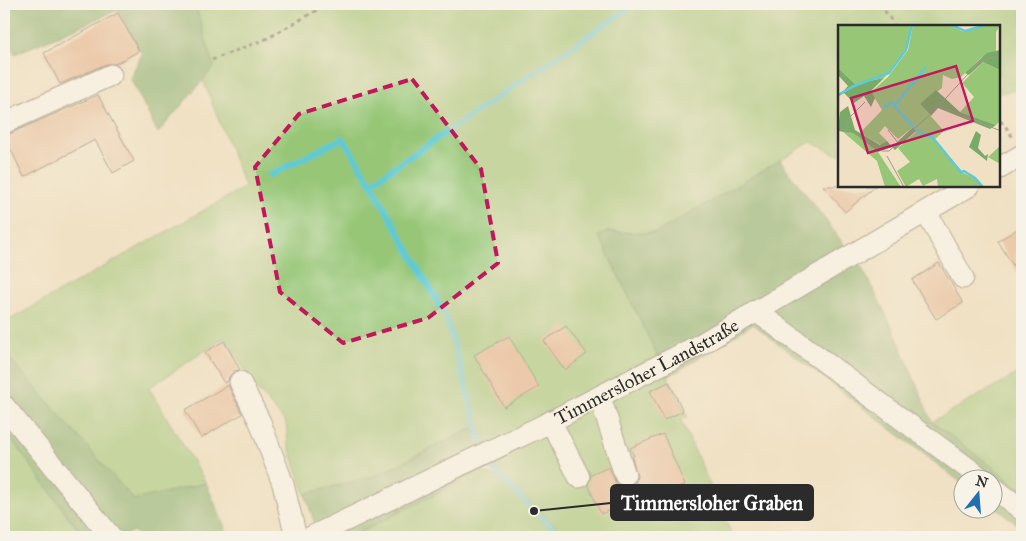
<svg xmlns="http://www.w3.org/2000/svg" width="1026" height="541" font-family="'IM FELL Great Primer',serif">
	<rect width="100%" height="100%" fill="#f7f3e8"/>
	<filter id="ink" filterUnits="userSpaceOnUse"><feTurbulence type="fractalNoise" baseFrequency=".02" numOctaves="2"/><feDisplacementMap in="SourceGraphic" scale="10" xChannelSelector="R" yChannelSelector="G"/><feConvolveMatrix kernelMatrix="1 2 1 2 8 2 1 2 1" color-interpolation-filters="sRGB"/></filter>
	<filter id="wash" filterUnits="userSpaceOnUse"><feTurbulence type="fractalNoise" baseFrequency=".0096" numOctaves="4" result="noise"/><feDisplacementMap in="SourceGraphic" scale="20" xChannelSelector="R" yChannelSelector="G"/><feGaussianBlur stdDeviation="1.12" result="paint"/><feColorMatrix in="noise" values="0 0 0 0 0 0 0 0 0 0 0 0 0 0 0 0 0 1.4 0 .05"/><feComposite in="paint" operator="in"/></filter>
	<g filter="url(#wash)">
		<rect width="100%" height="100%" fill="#f1e1c4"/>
		<!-- green -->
		<path fill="#96c676" stroke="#607850" d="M195,4H1022V93L1018,90L1000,93V26H840V154L838,155L811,142L656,233L607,232L599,236L688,417L681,420L733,537H568L518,491L495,468L477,426L375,476L305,494L288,444L286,423L259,392L224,338L149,388L206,483L134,500L4,352V323L245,187L203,80L214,67Z
			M1022,371V489L932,422Z
			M4,429L83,537H10L4,528Z
			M479,471L503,479L537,517L559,537H351Z"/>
		<!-- forest -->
		<path fill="#78ab67" stroke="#526b49" d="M4,4H195L214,67L158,133L130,78L142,54L118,10L15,54L4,33Z
			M780,160L862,268L895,332L932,422L1022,489V528L994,506V478H964L963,484L753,324L668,377L599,236L606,232L656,233Z
			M4,352L134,500L206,483L229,537H140L133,531L122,537H84L4,429Z
			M477,426L495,468L479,472L351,537H278L315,525L305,494L375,476Z"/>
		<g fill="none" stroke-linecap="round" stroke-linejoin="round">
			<!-- stream -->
			<path stroke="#5ecad5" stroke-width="6" d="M270,175L343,138L371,183L446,317L481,441
				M371,183L635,4
				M487,463L534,511L564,537"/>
		</g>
		<g id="blocks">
			<!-- building -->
			<path fill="#e6ac8a" d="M118,13L139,51L115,64H106L60,84L44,53Z
				M98,95L134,161L113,173L95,140L24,177L4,135L9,134Z
				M823,186H876L845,212Z
				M1022,226V280L998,241Z
				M939,263L963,303L936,319L912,280Z
				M566,326L587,354L565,370L544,341Z
				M509,336L539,387L504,407L474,355Z
				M224,341L240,370L234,371L229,376L228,381L224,383L205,352Z
				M669,382L683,411L664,420L650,391Z
				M228,385L242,414L201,438L185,410Z
				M663,434L685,485L652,499L649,493L601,514L588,485L591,475L609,467L616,484L623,487H629L635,483L637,477L632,457L634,456L630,448Z"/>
		</g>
	</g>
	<g filter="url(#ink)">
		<use href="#blocks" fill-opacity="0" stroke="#706b61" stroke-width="1"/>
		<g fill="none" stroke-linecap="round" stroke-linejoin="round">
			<!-- minor casing -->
			<g stroke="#706b61" stroke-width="23">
				<g id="minor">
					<path d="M4,123L111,75"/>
					<path d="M1000,168L1022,155"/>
					<path d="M926,212L963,278"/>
					<path d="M756,311L981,478"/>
					<path d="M240,382L260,422L283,484L296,537"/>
					<path d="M600,397L625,475"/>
					<path d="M4,406L111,537"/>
					<path d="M551,422L579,477"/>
					<path d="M994,488L1022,510"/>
					<path id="s1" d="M311,537L544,425L701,344L969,186"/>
				</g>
			</g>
			<!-- path -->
			<path stroke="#706b61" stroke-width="3" stroke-dasharray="4 4" stroke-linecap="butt" d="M880,4L895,26
				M212,60L268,38L328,4
				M1000,121L1004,124L1013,138"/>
			<!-- minor -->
			<use href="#minor" stroke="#fff" stroke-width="21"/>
		</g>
	</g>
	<!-- marked area -->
	<path d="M0 0H1026V541H0ZM412,79L481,169L498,263L428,318L343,343L280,292L255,167L299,114Z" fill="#f1e1c4" fill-opacity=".55" fill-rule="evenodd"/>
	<path fill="none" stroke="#c2185b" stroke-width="4" stroke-dasharray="10 6" stroke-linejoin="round" d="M412,79L481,169L498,263L428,318L343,343L280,292L255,167L299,114Z"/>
	<g text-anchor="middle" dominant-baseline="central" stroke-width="5" stroke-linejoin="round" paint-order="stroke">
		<!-- street labels -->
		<g font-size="19" fill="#2b2b2b" stroke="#f7f3e8">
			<text stroke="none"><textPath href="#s1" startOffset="374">Timmersloher Landstraße</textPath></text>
		</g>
	</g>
	<!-- overview -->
	<g transform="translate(838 25)">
		<rect width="162" height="162" fill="#f1e1c4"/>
		<path d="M0,0H73L72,8L69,22L46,53L17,59L0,43ZM75,0H110L126,7L149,0H162L158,7V27L143,33L123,52L114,54L105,50L104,63L82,79L106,106L96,115L123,147L137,153L144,162H100L99,154L85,161L81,154L68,162L59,146L72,137L60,123L79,106L75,102L60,114L47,101L41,108L49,116L43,120L22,108L44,85L33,67L50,52L70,25ZM145,37L162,45V96L158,100L122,87L136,72L124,58ZM4,106L15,108L40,127L63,162H47L39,136ZM162,121H163L162,139L150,132Z" fill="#96c676"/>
		<path d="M162,25V45L145,37L131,50L127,48L149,28ZM0,43L17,59L46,53L33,66L37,73L33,82L26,71L16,78L6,68L0,72L10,61L0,50ZM98,65L122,87L158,100L152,104L100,83L93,91L82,79ZM10,81L17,105L42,120L49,116L54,122L75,102L78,106L57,125L54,122L40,127L15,108L0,106L2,87ZM138,106L143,110L140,123L147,131L150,129L149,136L131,122Z" fill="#78ab67"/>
		<path fill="none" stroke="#5ecad5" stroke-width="2.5" d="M113,0L127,6L148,0M0,70L16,61L51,48L68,25L74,0M57,80L88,42M46,83L53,77L76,103M77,105L95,113L123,147L126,146L137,153L145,162"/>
		<path fill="none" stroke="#a29887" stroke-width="1" d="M100,81L163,106M0,104L11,105L44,126H51L96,86L142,36L163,30M9,105V95L27,77M50,105L61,119M49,131L66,162"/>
		<path fill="#c2185b" fill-opacity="0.15" stroke="#c2185b" stroke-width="2.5" d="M118,41L135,96L30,128L13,73Z"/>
		<rect width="162" height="162" fill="none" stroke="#2b2b2b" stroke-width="2.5"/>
	</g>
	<!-- callouts -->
	<path fill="none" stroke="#2b2b2b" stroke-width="2" d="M534 511L611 503"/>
	<circle fill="#2b2b2b" stroke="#f7f3e8" stroke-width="2" cx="534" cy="511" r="5"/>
	<rect fill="#2b2b2b" stroke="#2b2b2b" stroke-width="2" x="611" y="485" width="202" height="35" rx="5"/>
	<g font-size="20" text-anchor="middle" font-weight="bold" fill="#fff">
		<text x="712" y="510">Timmersloher Graben</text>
	</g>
	<!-- margin -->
	<rect width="1026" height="541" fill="none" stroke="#f7f3e8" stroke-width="20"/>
	<!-- north arrow -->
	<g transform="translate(978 494) rotate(17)"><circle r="24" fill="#f7f3e8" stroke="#a5a39c"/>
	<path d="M0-4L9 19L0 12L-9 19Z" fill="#1f6fb2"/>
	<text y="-8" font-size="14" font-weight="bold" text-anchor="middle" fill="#2b2b2b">N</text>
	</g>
</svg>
